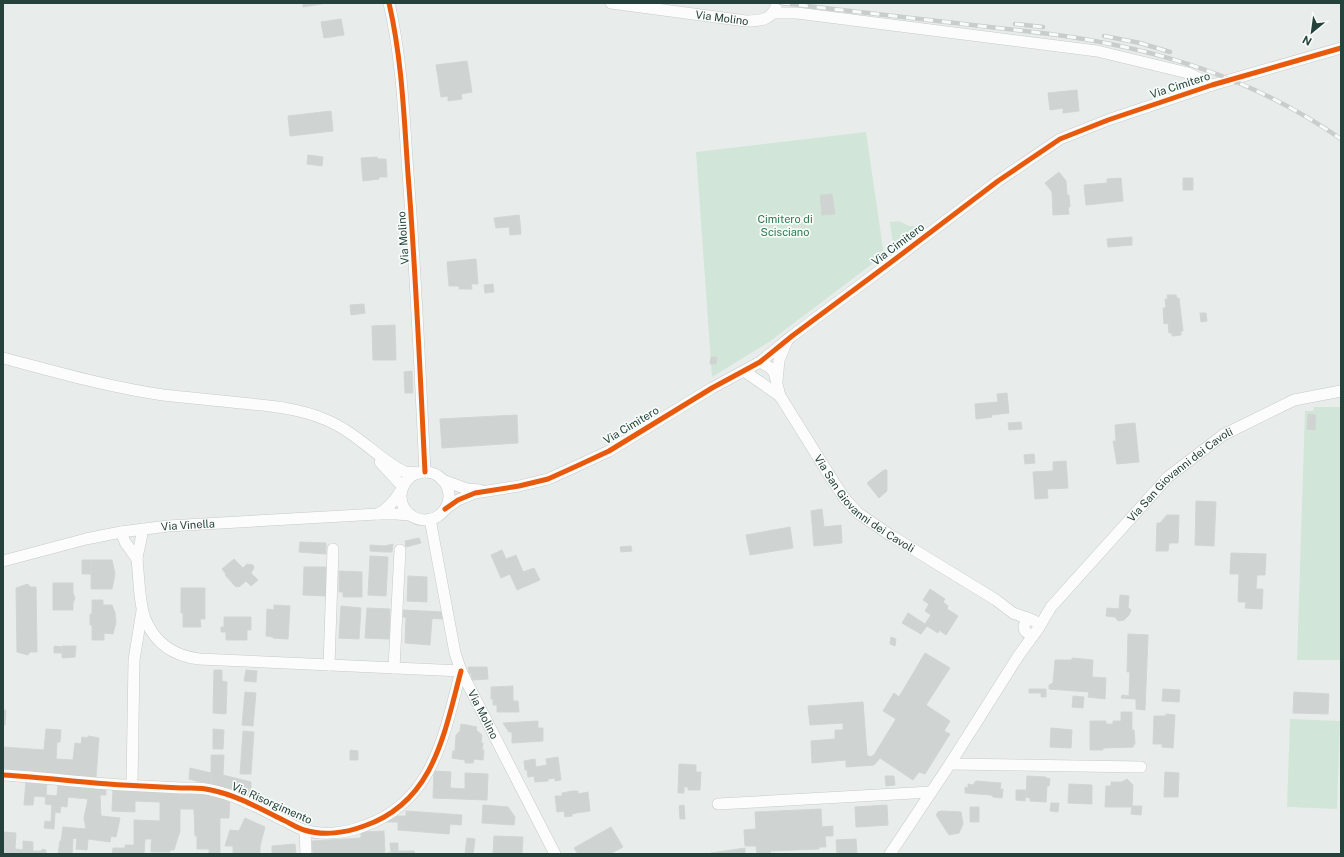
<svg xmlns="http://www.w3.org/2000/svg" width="1344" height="857" font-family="'Public Sans',sans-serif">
	<rect width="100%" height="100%" fill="#e8edeb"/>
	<!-- green -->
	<path fill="#d1e6d8" d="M866,132L884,255L769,342L712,377L696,152Z
		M899,221L909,226H918L899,242H895L892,239L890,222Z
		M1341,405V660H1297L1305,411H1313L1314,407H1341Z
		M1290,719L1340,721L1337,809L1287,807Z"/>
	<!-- building -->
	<path fill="#cfd4d2" stroke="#d1d6d4" d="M303,3H327L303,7Z
		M341,19L344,35L324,38L321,22Z
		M467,61L472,92L461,94L462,99L448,101V96L441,97L436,65Z
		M1077,90L1079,111L1063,113V108L1050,110L1048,93Z
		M331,111L333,131L290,136L288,116Z
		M308,155L323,157L322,166L307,164Z
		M377,157L378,159H386L387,177H379V179L363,181L361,158Z
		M1059,172L1066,181L1067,195H1069L1070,207H1068L1069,214L1053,215L1052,192L1045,183Z
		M1121,178L1123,201L1086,205L1084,185L1107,183V179Z
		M1183,178H1193V190H1183Z
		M832,194L835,214L822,215L820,195Z
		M519,215L520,222L509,224V227L496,228L494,218Z
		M520,222L521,234L510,235L509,224Z
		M1132,237V245L1108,247L1107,239Z
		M476,259L478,284H471L472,289H459V286H449L447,262Z
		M493,284L494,292L485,293L484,285Z
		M1167,295H1176L1177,298H1179L1183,331H1181V335L1172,336V333H1169L1168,323L1164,324L1163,308H1166L1165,299H1168Z
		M364,304L365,313L351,315L350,305Z
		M1200,313H1206L1207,321L1201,322Z
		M395,325L396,360H373L372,326Z
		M711,357H717L716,364H710Z
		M412,371L413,393H405L404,372Z
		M1007,393L1009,413L991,415L992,417L976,419L975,404L998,402L997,394Z
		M1308,414L1316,415L1315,430L1307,429Z
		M517,415L518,443L442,448L440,419Z
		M1021,422L1022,429L1009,430L1008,423Z
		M1135,423L1139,462L1117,464L1113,441H1116L1115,425Z
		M1034,454L1035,463L1025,464L1024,455Z
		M1066,461L1068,488L1047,489L1048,498L1035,499L1033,472L1053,471V462Z
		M884,470H887V491L879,498L867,483Z
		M1196,501L1216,502L1214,546L1195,545Z
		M822,509L824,527L841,525L842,543L814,546L811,511Z
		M1167,515H1179L1178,543H1169L1168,551H1156L1157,523H1160Z
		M790,527L793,548L750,555L746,535Z
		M419,538L421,543L406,547L405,541Z
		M300,542L326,543V554L299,552Z
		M393,544L392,552H384L385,546Z
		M370,545L385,546L384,552L370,551Z
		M631,546L632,551L621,552L620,547Z
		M502,550L506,559L516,555L523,572L534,568L540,580L517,590L510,574L501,578L491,555Z
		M1231,553L1266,554L1265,575H1257L1256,589H1263L1262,609L1245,608L1246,602H1238L1239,574H1230Z
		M370,556L388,557L386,596L368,595Z
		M234,559L243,568L247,564L253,565L254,568L251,573L258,580L251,586L246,581L239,587L238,586L236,587L225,575L226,574L222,569Z
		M82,560H91V574H82Z
		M91,560H112L115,574L112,589H91Z
		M304,567H326V596L303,595Z
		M339,571L362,572V597H343V592H339Z
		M408,576L427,577V602L407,601Z
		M53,583H73V593L75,598L73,603V610H53Z
		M28,584L30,587H36L37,652H30L28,655L17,652L16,588Z
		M181,588H205V619H200L201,627H183V613H181Z
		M930,589L945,599L943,602L948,606L947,609L958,616L946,635L939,630L938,633L927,626L921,634L902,623L908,613L925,624L931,615L925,611L929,604L923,600Z
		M1120,595L1129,596L1128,607L1131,610L1129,615L1124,620L1118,621L1115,617L1106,616L1107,608L1119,609Z
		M92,600H103V605H112L115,613L116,622L113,634L104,633V640H92V625H90V614H92Z
		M274,605L290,606L288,639L273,638V637L266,636L267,609L274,610Z
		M341,606L361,608L359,639L339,638Z
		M367,608L390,609L389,639L365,638Z
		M403,610L443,612L444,619L403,617Z
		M224,617H251V630H247V640H226V632H221V627H224Z
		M406,617L432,618L430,645L405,643Z
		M1128,634L1148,635L1145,710L1136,709V699L1121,698L1122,695L1129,696L1130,672H1127Z
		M891,637L896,639L895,646L890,644Z
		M54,646L62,647V653H54Z
		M62,646H76L75,657L62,658Z
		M925,653L950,668L926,705L950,721L944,731L950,734L925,774L919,772L913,780L880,758L874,765L846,767V760L812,763L811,741L835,739V730H843V723L810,725L808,706L863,702L867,755L870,757L874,755L896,719L883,711L894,693L899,697Z
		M1072,658L1093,660L1092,677L1106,678L1105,699L1088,697L1089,692L1049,689V685L1053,683L1055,660H1072Z
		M468,667H487L488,679L472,680L471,673L469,674Z
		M214,670H222V681L227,682L226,714L213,713Z
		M246,670L257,671L256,682L244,681Z
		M513,686V701H518L519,712H497V705H493V699H491V687Z
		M1029,689H1046V697H1041V693H1029Z
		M1163,689L1180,690L1179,702L1162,701Z
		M245,692L256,693L253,726L242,725Z
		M1294,692L1329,694L1328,714L1293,713Z
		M1073,696L1084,697L1083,708L1072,707Z
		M3,710H6L5,725H3Z
		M1121,712H1132V730H1134L1135,743L1133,747L1103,748V750H1090V721H1106V724H1113V721H1121Z
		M1166,714L1175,715L1173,748L1162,747V744H1153L1154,716H1166Z
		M538,721V728H543V741L512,743V732H509L503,723Z
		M461,724L477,727L476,730L482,735L481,743H483L482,750H484L483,760L474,759L473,763H465V760L452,758L453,751H455L456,735L460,731Z
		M1051,728L1072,730L1071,748L1050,747Z
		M46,729L61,730L60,742H57L56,759L73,760L75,743L81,744L82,737L88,738V736L99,738L96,778L3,770V747L44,750Z
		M213,729L224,730L223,749H213Z
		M243,731L254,732L251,774H240Z
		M350,750L358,751V760H350Z
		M211,755H224L223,775L251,782V797L241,792L211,785Z
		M558,757L561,780L555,781V778L548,779V781L535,782L534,776L528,777L527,770H525L524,761L535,759L536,767L547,765L546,759Z
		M679,764L696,765V772H701L700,790H688V787H684V793H678Z
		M190,768L211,773V785L189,779Z
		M434,771L451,772L450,788L465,789V773L488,774L487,800L433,798Z
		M1165,772L1179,773L1178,797H1164Z
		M885,776H894L895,785L886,786Z
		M1027,776L1046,777V778L1050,779L1049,786H1047L1046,802L1030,801V798L1026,797Z
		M1127,779L1133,785L1132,807H1105L1106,786H1111V782H1122Z
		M26,780L47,782L46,795L57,796L58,784L106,789V795H100L101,816L120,818L116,837L111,836L110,842L88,839L87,850L76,849L77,839L73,838L72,854H58L60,841H61L63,827L86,829L84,818L88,799L68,797L67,807L61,806L60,813L55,812L54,829L44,828L45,821L51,822L52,805L45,804L46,797L34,796L33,805H24Z
		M976,781L1001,783L1000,789H1003L1002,798L993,797L991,795L965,793V787L968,788V784L973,785Z
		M1069,784L1092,785V804L1068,803Z
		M113,789L207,791L230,796L229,818H220V854H209V849H197V836H195L194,809H180V831L174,850H170V852H151V844L152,839H145L144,854H112L113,848H125V845H134V820L160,821V802L135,801V812L112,811Z
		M1016,790H1026L1025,801L1016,800Z
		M573,791L576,813L572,814V816L565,817L564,811L557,812L555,796H562V793Z
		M573,791H578V794L588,792L590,811L576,813Z
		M1051,803H1059L1058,812L1050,811Z
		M483,805L508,807L515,817L514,825L482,823Z
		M684,805L685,819H680L679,806Z
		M887,805L888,825L856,827L855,807Z
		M1132,806H1142L1141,815L1131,814Z
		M970,807H979V822H970Z
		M821,809L822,827L833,826V836H825L826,847H819V849L770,851L771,854H757L756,846H745L744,830L756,829L755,812Z
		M406,811L462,815L461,825L450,824L449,834L398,830V822H385L398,816H406Z
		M941,811L961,812L963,824L959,833L949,835L936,815L938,812Z
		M245,818L265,827L260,846V854H233V846H225L230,830L239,831Z
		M611,827L623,847L610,854H578L574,848Z
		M384,831L385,854H313L312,841L361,838V832Z
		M3,832L16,833L15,849L23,850V841L33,842V851H42V849L46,850V854H3Z
		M494,836L523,837L522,854H493Z
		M467,838L475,839L473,854H465Z
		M856,839L857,854H837L836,840Z
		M390,843H398V851H414L415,854H388V852L391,853Z
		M295,844L296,854H272V846Z
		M745,848V854L711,853Z"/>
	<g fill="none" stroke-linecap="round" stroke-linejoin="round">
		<!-- street casing -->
		<g stroke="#c5cac8" stroke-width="12">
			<g id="street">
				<path d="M389,3C402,59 404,117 408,174C416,273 420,373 425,472"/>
				<path id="s1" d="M611,3L746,21C761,21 773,20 777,3"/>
				<path d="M773,13H797L1097,51L1188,73L1212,85"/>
				<path d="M3,358C56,372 108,387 163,395C189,398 215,400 241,403C270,406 298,408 324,419C352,430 372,452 397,468L405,472L420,473"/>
				<path id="s2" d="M760,362L769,367L774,372L780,396L833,481L845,499L858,513L890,535L996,600L1013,613L1030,619"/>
				<path d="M744,371L780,396"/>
				<path d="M777,381L779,360L787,341"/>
				<circle cx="425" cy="496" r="24"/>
				<path d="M442,480L467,489L480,490"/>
				<path d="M445,509L458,500L475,493L519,486L548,479L579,465L609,451L712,388L760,362L792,336L890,263L998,181L1060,139L1108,120L1212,85L1341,48"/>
				<path d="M378,514C390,508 396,498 403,487L380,462"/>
				<path id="s3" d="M430,519L455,653L461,671L555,854"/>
				<path d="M142,529C142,541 138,549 137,559C139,577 139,606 146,621C156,644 175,656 199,659L461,671"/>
				<path d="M121,532L125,542L137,559"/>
				<path id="s4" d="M3,561L86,539L121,532L168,526L378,514H396L411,515"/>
				<circle cx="1031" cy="627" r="7"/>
				<path id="s5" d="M1038,629L1051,607L1168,477L1223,435L1294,400L1341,391"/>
				<path d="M329,665L333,549"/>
				<path d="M394,668L400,550"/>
				<path d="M950,764L1141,767"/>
				<path d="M3,775C43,777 83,783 123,785C142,786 161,787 181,788C190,788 201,787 211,790C236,795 259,808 283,820C290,823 297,828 304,830C323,836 346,833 364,826C434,802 444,734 461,671"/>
				<path d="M132,785L134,660L142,611"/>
				<path d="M718,804L931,792"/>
				<path d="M305,831L306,854"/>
				<path d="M890,854L950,764L1019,655L1035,633"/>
			</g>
		</g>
		<!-- street -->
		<use href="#street" stroke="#fcfcfc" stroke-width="11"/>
		<!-- rail casing -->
		<g stroke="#c9cdcc" stroke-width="4.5">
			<path id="rail" d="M781,3L1050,34C1157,48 1252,78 1341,139
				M1015,24L1043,27
				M1104,36L1140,43L1170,52"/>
		</g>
		<!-- rail -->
		<use href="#rail" stroke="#f7fbf9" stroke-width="3" stroke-dasharray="9" stroke-linecap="butt"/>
		<!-- cycleway casing -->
		<g stroke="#f7fbf9" stroke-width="8">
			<path id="cycleway" d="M389,3C402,59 404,117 408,174C416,273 420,373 425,472
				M445,509L458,500L475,493L519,486L548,479L579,465L609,451L712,388L760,362L792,336L890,263L998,181L1060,139L1108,120L1212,85L1341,48
				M3,775C43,777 83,783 123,785C142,786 161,787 181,788C190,788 201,787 211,790C236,795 259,808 283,820C290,823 297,828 304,830C323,836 346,833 364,826C434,802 444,734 461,671"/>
		</g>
		<!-- cycleway -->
		<use href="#cycleway" stroke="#e8590c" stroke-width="5"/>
	</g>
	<g text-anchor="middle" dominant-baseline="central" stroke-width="3.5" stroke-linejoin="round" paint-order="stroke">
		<!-- street labels -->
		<g font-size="11" fill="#24423a" stroke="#f7fbf9">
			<text stroke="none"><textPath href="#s1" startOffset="112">Via Molino</textPath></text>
			<text transform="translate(1180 85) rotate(-18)">Via Cimitero</text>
			<text transform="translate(403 238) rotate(-94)">Via Molino</text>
			<text transform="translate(898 244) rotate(-37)">Via Cimitero</text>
			<text transform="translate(631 425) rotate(-31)">Via Cimitero</text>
			<text stroke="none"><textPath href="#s5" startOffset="211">Via San Giovanni dei Cavoli</textPath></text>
			<text stroke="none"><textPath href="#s2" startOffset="181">Via San Giovanni dei Cavoli</textPath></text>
			<text stroke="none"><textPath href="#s4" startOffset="189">Via Vinella</textPath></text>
			<text stroke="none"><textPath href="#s3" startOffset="204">Via Molino</textPath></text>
			<text transform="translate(272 803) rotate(24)">Via Risorgimento</text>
		</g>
		<!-- park labels -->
		<g font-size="11" fill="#2d7a4b" stroke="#f7fbf9">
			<text x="785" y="219">Cimitero di<tspan x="785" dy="13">Scisciano</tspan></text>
		</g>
	</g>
	<!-- border -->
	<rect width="1344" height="857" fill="none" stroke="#24423a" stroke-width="8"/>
	<!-- north arrow -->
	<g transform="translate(1312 32) rotate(209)" stroke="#f7fbf9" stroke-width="3" paint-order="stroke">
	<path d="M0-3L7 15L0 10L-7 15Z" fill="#24423a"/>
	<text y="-6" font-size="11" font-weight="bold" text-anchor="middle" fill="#24423a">N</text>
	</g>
</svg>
